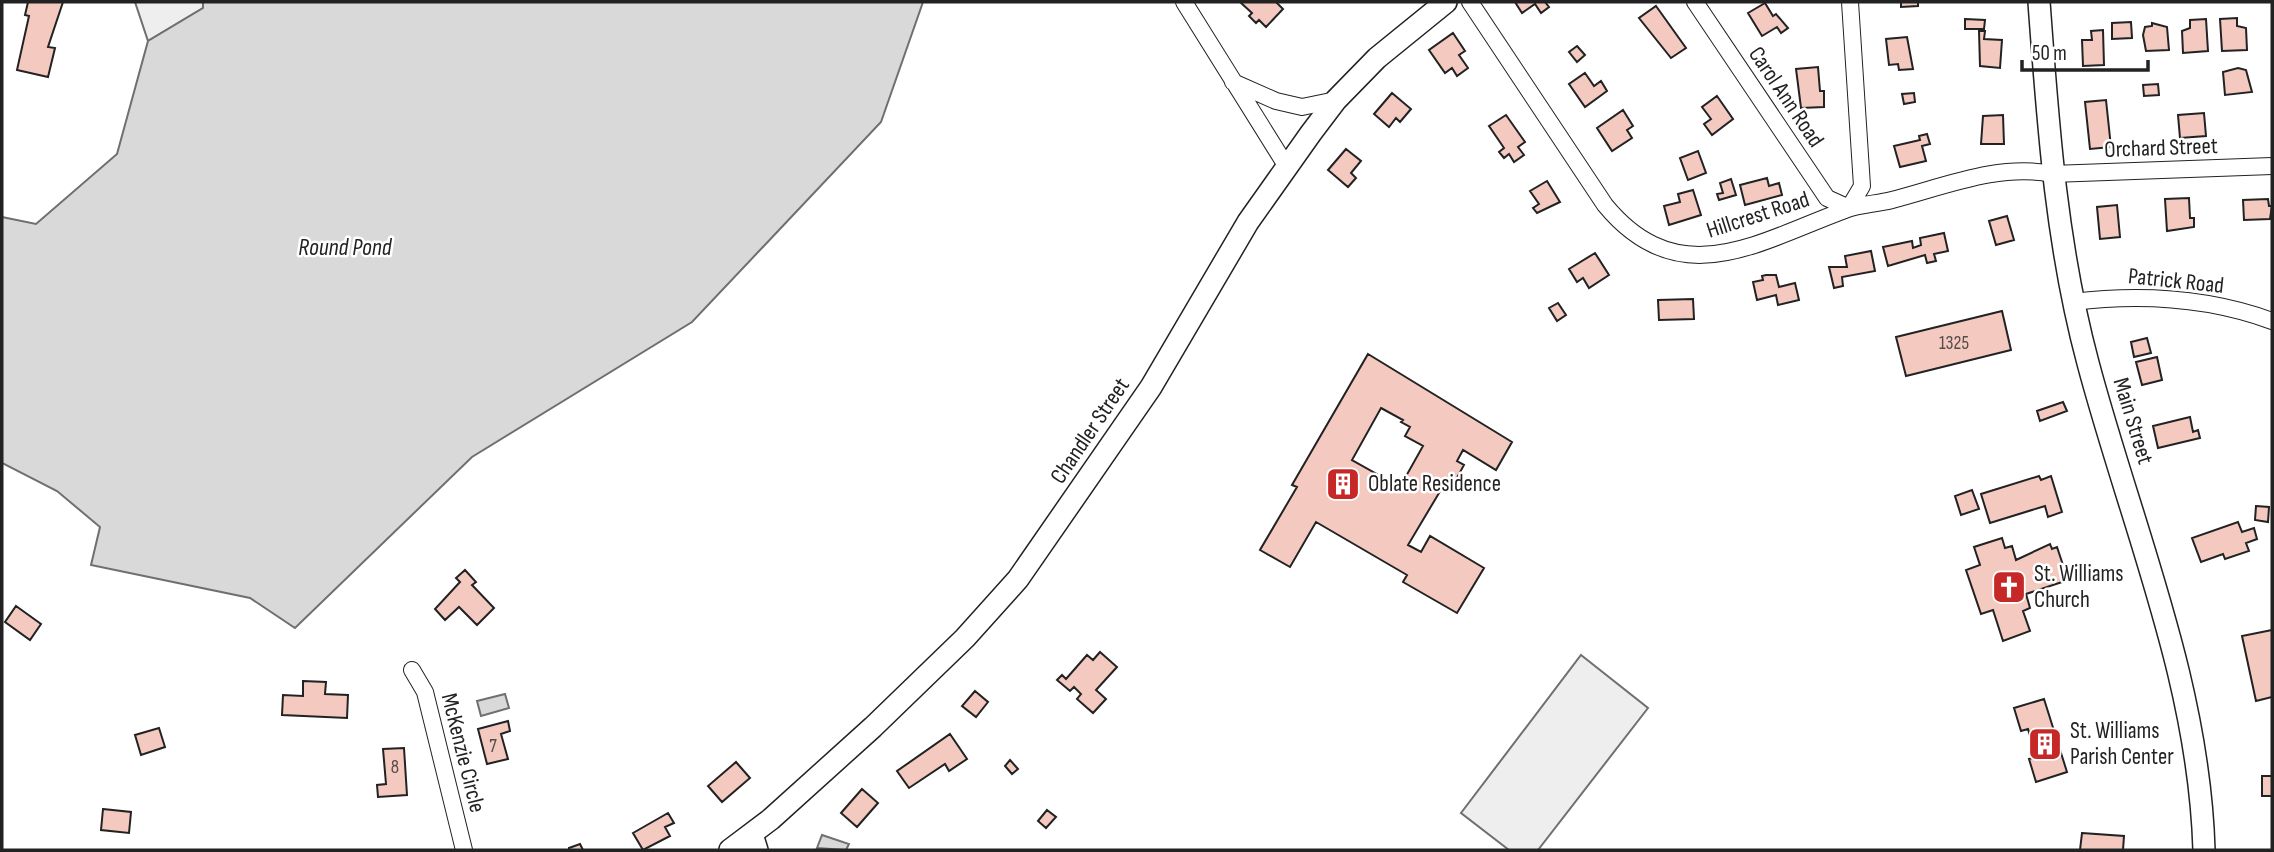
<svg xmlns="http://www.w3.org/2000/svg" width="2274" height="852" font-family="'Sofia Sans Condensed',sans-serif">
	<rect width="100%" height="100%" fill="#fff"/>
	<!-- green -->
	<path fill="#eee" stroke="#6f6f6f" stroke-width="2" d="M135,2H205L203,8L148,41Z
		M1581,655L1648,708L1538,850H1509L1461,813Z"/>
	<!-- water -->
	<path fill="#d9d9d9" stroke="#6f6f6f" stroke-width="2" d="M203,2H923L881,122L692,322L472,457L295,628L250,598L91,565L100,527L57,491L2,463V217L36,224L117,154L148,41L203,8Z
		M505,694L509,708L481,716L477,701Z
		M822,835L849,844L846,850L817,848Z"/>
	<!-- building -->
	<path fill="#f3c9c0" stroke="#222" stroke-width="2" fill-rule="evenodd" d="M28,2H63L48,47L55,48L48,77L17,70L29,16L25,15Z
		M1240,2H1276L1283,9L1266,27L1259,20L1256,23L1249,16L1252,13Z
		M1515,2H1545L1549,7L1541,13L1535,4L1522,13Z
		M1901,2H1918V6L1901,7Z
		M1765,3L1773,16L1776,14L1788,28L1781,33L1777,27L1762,36L1748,13Z
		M1656,6L1686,48L1671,58L1639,18Z
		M2237,18V26L2246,28L2247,50L2222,51L2220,19Z
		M1965,19L1985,20L1984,29H1965Z
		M2206,19L2208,51L2183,53L2182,31L2190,28V20Z
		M2131,22L2132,38L2112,39V23Z
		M2152,23L2167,27L2169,50L2146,51L2143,35L2145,27L2152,26Z
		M2103,30L2104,65L2083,66L2082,40H2092L2091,31Z
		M1979,31H1985L1984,39L2002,40L2000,68L1980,66Z
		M1453,33L1465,51L1459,55L1468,68L1457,76L1452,68L1445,73L1429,50Z
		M1907,37L1913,69L1899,70L1898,64L1889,65L1886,39Z
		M1577,46L1585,55L1577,62L1569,52Z
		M1818,67L1820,91H1824V107L1801,108L1796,69Z
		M2238,68L2246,70L2252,92L2225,95L2223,72Z
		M1585,73L1594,86L1601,81L1607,91L1585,107L1569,84Z
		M2158,84L2159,95L2144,96L2143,85Z
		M1392,93L1411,109L1400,122L1396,118L1389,127L1374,114Z
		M1914,93L1915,102L1904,104L1902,94Z
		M1717,96L1733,119L1712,135L1704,124L1711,119L1702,107Z
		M2106,100L2111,147L2090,149L2085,102Z
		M1623,110L1633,126L1627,130L1632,138L1612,151L1597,128Z
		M2204,113L2206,136L2180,138L2178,115Z
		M1506,115L1525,142L1518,147L1524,155L1514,162L1509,154L1504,158L1499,152L1504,148L1489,126Z
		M2003,115L2004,144H1981L1983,116Z
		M1927,134L1930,144L1922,146L1926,161L1900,167L1894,146L1920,140L1919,136Z
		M1346,149L1361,161L1351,173L1356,178L1348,187L1328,170Z
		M1698,151L1706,173L1688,180L1680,158Z
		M1767,178L1769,186L1779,183L1782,195L1745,205L1740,185Z
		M1731,179L1736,195L1719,200L1717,194L1723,193L1720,183Z
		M1547,181L1560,202L1537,213L1533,208L1539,204L1530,191Z
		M1693,190L1701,215L1669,225L1664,206L1680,202L1678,194Z
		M2189,198L2190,218H2194V227L2167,231L2165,199Z
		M2268,199L2269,206H2272L2270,219L2244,220L2243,200Z
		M2117,205L2120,237L2100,239L2097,207Z
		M2007,216L2014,240L1996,245L1989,221Z
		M1944,233L1948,251L1934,254L1936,261L1927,263L1925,255L1888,266L1883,247L1912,241L1913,248L1921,245L1920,238Z
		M1871,251L1875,271L1842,277L1843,286L1834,288L1829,267H1847L1845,256Z
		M1595,253L1609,275L1589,288L1583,278L1577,282L1569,269Z
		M1766,275H1776L1779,287L1795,283L1799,300L1778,305L1776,295L1757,300L1753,282L1763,280L1762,276Z
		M1693,299L1694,319L1659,320L1658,300Z
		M1558,303L1566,315L1557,321L1549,308Z
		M2002,311L2011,350L1906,376L1896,337Z
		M2147,338L2151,353L2134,357L2131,342Z
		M1368,354L1512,442L1496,470L1463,450L1457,461L1464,465L1452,487L1445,483L1408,545L1421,552L1430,536L1484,568L1457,613L1403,582L1407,575L1316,522L1290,567L1260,550L1297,487L1292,485ZM1381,408L1403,420L1401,422L1410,427L1405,436L1423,446L1400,487L1352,460Z
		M2157,357L2162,380L2142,385L2136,362Z
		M2063,402L2067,411L2040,421L2037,411Z
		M2190,417L2193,432L2198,430L2200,438L2158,448L2153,426Z
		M2039,476L2041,480L2051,476L2062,512L2048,517L2045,506L1990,523L1981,494Z
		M1972,490L1979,509L1961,515L1955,496Z
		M2256,506L2269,507L2268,522L2255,520Z
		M2238,522L2242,532L2254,528L2257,539L2246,543L2249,551L2225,559L2223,554L2201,562L2192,538Z
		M2002,538L2005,548L2012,546L2016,560L2050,544L2052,549L2057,547L2068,580L2026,594L2030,608L2023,611L2030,631L2003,641L1993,610L1981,614L1966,570L1980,565L1974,547Z
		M465,570L476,582L472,585L494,608L477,625L459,607L445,620L435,609L460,582L456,578Z
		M16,606L41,624L30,640L5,622Z
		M2272,630V697L2256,701L2242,636Z
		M1100,652L1117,667L1096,690L1106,699L1093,713L1077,699L1081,694L1074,687L1070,691L1057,680L1062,675L1066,679L1087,655L1093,660Z
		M303,681L326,682L325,694L348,695L347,718L282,715L283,695L303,696Z
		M975,691L988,702L976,717L962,706Z
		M2044,699L2067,772L2036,782L2029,759L2036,757L2028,729L2021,731L2014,708Z
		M508,721L510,731L501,734L508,759L487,764L478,729Z
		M159,728L165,747L141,755L135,735Z
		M950,734L967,759L949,771L945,764L909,788L897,771Z
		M404,748L407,795L378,797L377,785L386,784L383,749Z
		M1010,760L1018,769L1012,774L1005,766Z
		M736,762L750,778L722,802L708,786Z
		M2262,776H2272V796H2262Z
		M862,789L878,803L857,827L841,813Z
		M103,809L131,812L129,833L101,830Z
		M1047,810L1056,817L1046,828L1038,821Z
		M668,813L674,823L665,827L670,836L643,850L633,833Z
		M2082,833L2124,836L2123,850H2080Z
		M580,844L583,850H569V848Z"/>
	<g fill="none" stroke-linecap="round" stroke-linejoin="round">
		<!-- minor casing -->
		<g stroke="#222" stroke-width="18">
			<path id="minor" d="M1184,2L1287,167
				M1470,2L1605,205C1679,295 1758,242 1845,210C1859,204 1877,204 1892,200C1943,187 1999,163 2052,174L2272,166
				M1695,2L1827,198L1849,208L1862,186L1850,2
				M1233,82L1276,101L1302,107L1336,100
				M2073,302C2139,294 2209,298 2272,321
				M412,670L425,692L464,850"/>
		</g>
		<!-- tertiary casing -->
		<g stroke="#222" stroke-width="22">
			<path id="tertiary" d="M753,834L758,850"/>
		</g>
		<!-- secondary casing -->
		<g stroke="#222" stroke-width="24">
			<path id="secondary" d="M2039,2C2048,124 2056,244 2088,363C2131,525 2199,680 2204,850
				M730,850L771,819L873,727L965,638L1018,579L1151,387L1248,222L1311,133L1336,100L1377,58L1446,2"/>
		</g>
		<!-- minor -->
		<use href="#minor" stroke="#fff" stroke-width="16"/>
		<!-- tertiary -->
		<use href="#tertiary" stroke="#fff" stroke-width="19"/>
		<!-- secondary -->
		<use href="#secondary" stroke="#fff" stroke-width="21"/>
	</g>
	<!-- icons -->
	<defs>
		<g id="building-square" transform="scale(1.75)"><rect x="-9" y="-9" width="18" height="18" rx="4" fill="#c62828" stroke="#fff"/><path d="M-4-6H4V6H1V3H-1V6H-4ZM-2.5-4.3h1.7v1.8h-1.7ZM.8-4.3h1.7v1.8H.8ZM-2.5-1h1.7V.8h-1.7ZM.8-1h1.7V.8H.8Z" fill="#fff"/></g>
		<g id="church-square" transform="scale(1.75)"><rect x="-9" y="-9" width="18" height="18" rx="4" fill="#c62828" stroke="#fff"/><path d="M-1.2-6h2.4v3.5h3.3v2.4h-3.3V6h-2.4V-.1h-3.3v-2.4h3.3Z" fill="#fff"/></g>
	</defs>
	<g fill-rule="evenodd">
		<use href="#building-square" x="1343" y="484"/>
		<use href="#church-square" x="2009" y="587"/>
		<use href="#building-square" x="2045" y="744"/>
	</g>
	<g text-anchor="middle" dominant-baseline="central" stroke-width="5" stroke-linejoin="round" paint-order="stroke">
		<!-- number labels -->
		<g font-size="19" fill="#564c4a">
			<text x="1954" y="343">1325</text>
			<text x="493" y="746">7</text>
			<text x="395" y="767">8</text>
		</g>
		<!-- street labels -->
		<g font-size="23" fill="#222" stroke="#fff">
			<text transform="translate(1786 97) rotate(56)">Carol Ann Road</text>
			<text transform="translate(2161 148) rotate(-2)">Orchard Street</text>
			<text transform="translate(1758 215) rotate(-18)">Hillcrest Road</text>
			<text transform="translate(2176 281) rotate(6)">Patrick Road</text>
			<text transform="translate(2133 421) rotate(73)">Main Street</text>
			<text transform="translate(1090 431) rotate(-56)">Chandler Street</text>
			<text transform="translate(463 753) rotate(76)">McKenzie Circle</text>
		</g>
		<!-- poi labels -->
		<g font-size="23" fill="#222" stroke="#fff" text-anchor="start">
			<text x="1368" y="484">Oblate Residence</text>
			<text x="2034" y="574">St. Williams<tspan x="2034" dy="26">Church</tspan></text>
			<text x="2070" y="731">St. Williams<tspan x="2070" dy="26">Parish Center</tspan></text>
		</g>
		<!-- water labels -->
		<g font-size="24" font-style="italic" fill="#222" stroke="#fff">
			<text x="345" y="247">Round Pond</text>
		</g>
	</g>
	<!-- border -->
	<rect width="2274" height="852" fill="none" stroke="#222222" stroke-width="7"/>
	<!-- scale -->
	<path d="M2022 60v10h126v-10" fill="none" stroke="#222222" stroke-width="3.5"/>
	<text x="2032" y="60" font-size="21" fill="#222222" stroke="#ffffff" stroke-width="5" paint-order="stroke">50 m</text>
</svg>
